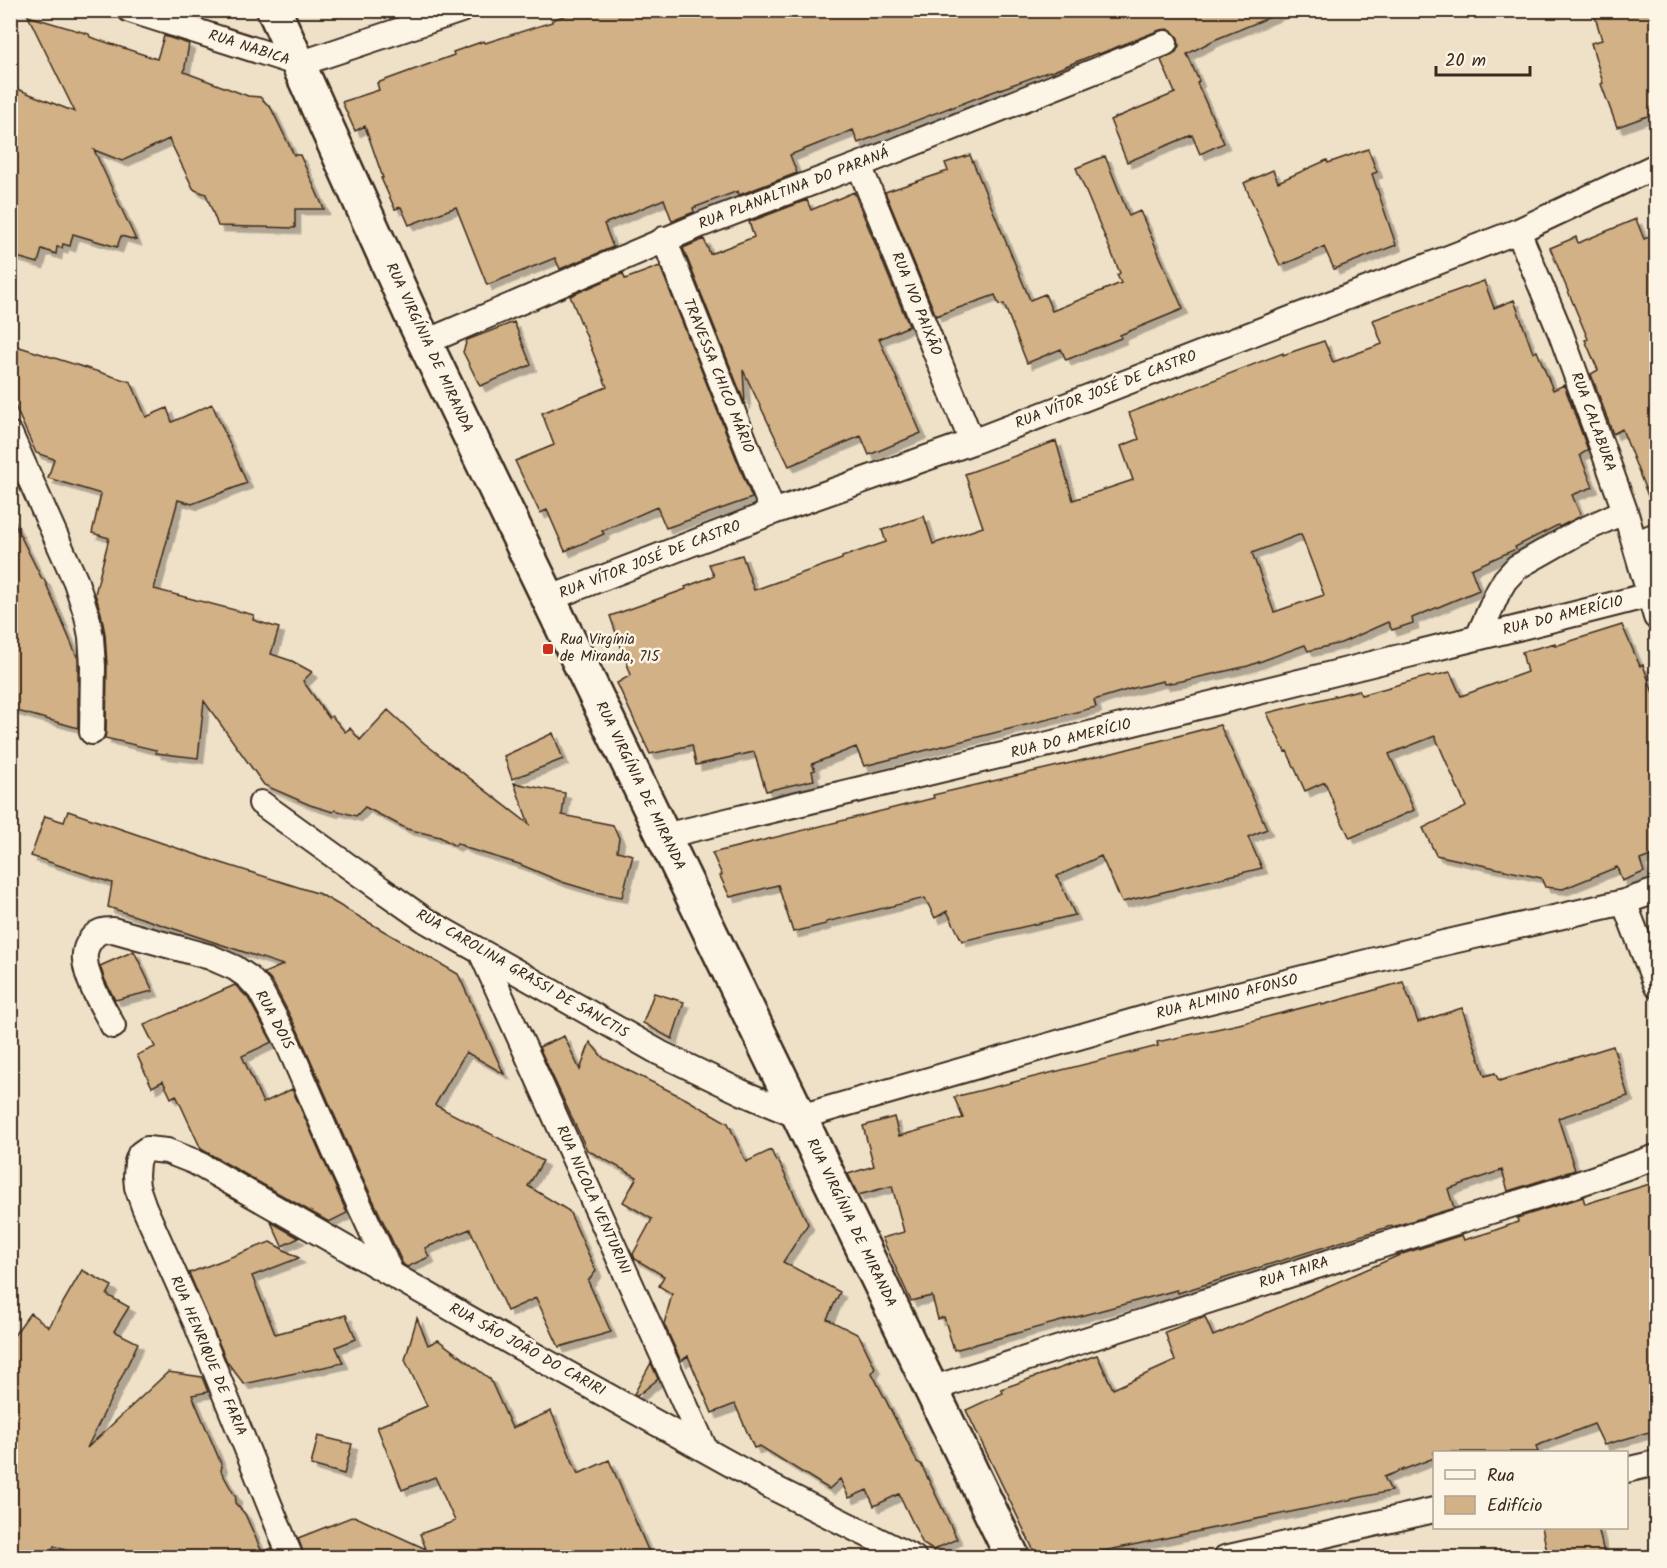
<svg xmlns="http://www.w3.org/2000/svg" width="1667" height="1568" font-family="Kalam,sans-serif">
	<defs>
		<filter id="shadow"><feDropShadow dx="5.5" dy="5.5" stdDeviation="0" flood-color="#0004"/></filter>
	</defs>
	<rect width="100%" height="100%" fill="#efe1c8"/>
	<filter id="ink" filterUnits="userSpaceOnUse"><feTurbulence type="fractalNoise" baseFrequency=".0167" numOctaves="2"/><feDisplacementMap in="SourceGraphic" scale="12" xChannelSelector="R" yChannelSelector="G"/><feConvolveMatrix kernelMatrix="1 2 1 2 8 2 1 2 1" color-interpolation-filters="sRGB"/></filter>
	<g filter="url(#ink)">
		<!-- building -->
		<path fill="#d1b185" stroke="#3b2a1e" stroke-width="1.5" fill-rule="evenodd" filter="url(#shadow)" d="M580,10H1285V11L1214,40L1187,54L1199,81L1197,83L1224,143L1200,154L1192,135L1127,162L1110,120L1175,93L1161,60L1176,52L1179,46L1178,38L1173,32L1168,29L1160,30L1099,54L1098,53L1051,72L1050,71L987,94L951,108V107L858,143L853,130L790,155L797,173L739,195L738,191L693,208L694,212L672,221L664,199L604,224L613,247L560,269L555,258L487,285L456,207L409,225L401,207L395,209L381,178H383L365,126L355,131L342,102L379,90L377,83L454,55L453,52L484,41L485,43L552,22V20Z
			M1593,10H1656V113L1617,127L1601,84L1603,83L1591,43L1602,40Z
			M28,16L89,34L90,37L157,59L164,36L189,44L184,72L248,96L260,97L271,108L294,155H300L324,209H295V228L218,226L206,194L195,190L193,188L169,139L122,161L94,150L136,240L121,236L117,247L73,234L70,246L63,244L62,248L57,247L56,254L42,249L38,263L10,255V86L75,112Z
			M1368,149L1377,172L1372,174L1396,245L1334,269L1324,247L1280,266L1244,183L1273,170L1278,182L1327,160L1328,163Z
			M970,155L1030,300L1045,294L1052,311L1121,283L1117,275L1120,273L1076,168L1105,156L1129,216L1140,211L1183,309L1120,335L1121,338L1066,360L1061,349L1027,363L1004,304L999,305L995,295L936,316L885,192L948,171L945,163Z
			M854,192L909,326L879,339L921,433L869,455L861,436L789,466L743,370L745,404L683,248L704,239L710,254L754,237L749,222L807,200L811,210Z
			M1636,219L1644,239L1656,234V514H1655L1622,429L1613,434L1591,374L1598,370L1585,340L1588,339L1550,248L1576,237L1578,243Z
			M660,266L752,498L666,528L657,507L602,531L604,534L565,551L547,510L540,513L515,461L554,445L542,413L607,387L570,296L623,273L625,279Z
			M1484,281L1494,308L1514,300L1533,353L1537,351L1553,390L1564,385L1588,450L1580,455L1593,487L1572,495L1581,516L1559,527L1558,525L1515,547L1516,549L1471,569L1479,590L1412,618L1413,623L1392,630L1388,622L1341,643L1308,651L1305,645L1248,666L1182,681L1164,684L1163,681L1130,689L1094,700L1096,707L864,766L856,747L812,764L815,770L812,771L814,780L766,791L754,752L696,765L692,745L650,754L617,683L631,675L610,616L686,589L685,587L714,576L709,564L742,555L754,590L842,559V557L886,542L882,530L924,516L933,544L983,527L965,474L1056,441L1073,500L1133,480L1121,446L1139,439L1129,413L1283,353V355L1324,341L1333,362L1382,344L1373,320ZM1301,534L1324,595L1274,612L1252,553Z
			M514,322L531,365L480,386L463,352L467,340Z
			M10,344L131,382L146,417L167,408L172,422L212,404L247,483L192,504L178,500L154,589L254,615L253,620L279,628L271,654L292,661L312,672L303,681L329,718L332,716L345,732L350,728L360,740L388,710L424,743L529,824L514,783L565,793L562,815L613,825L619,838L617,851L633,855L622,897L595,892L562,882L519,864L469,849L457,843L455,846L440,837L407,829L365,807L356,816L335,810L333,812L310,805L264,785L204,701L198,758L156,753V750L105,738L106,732L107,665L105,634L101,613L95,594L109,538L92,533L101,494L48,478L54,459L36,453L10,395Z
			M10,515L42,579H44L78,659V658V728L10,709Z
			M1622,625L1640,666L1643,665L1656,701V854L1640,860L1644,872L1622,881L1617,867L1563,889L1545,887L1541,878L1436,855L1423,828L1466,807L1435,736L1389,754L1414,810L1350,838L1337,812L1325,782L1305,791L1287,751L1285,752L1267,713L1359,690L1361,695L1429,676L1430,677L1450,672L1461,696L1527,672L1522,652L1555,643V646Z
			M1220,725L1267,829L1248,837L1262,868L1122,902L1101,856L1057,876L1075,915L962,941L947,911L935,918L925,898L826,922V924L793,932L778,885L730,897L720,876L722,875L712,853L934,798L933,795L1105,755Z
			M553,733L563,759L512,779L504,756Z
			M68,811L212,860L320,894L458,974L504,1074L466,1052L435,1105L543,1161L528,1186L569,1211L596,1271L588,1281L611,1332L559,1347L536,1298L507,1311L470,1229L425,1248L429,1257L407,1267L403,1264L347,1144L298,1031L273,983L264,973L283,965L108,907L112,883L31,856L45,816L64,822Z
			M134,951L153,991L115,1000L105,980L100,966Z
			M1403,982L1418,1022L1462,1008L1485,1076L1495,1073L1499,1081L1613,1046L1628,1096L1558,1118L1575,1170L1508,1191L1502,1170L1448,1189L1454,1208L1392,1227L1391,1226L1178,1293L1177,1290L954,1350L944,1317L938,1319L932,1296L911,1301L882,1238L904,1232L892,1186L858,1195L848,1174L874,1166L863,1126L894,1117L899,1136L963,1118L954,1097L1158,1046L1157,1042L1239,1024L1321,1003L1322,1005Z
			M235,985L248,998L272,1042L242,1056L263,1103L292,1089L347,1213L329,1222L201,1149L176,1095L171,1098L163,1081L152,1087L137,1055L155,1047L144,1025Z
			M654,993L684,1002L672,1039L643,1023Z
			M564,1036L580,1070L590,1042L603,1058L686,1099L728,1123L746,1162L771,1150L776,1161L778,1160L808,1224L783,1262L840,1292L827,1319L859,1335L875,1368L872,1373L900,1428L902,1430L917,1462L921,1464L957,1539L933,1550L923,1544L899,1494L874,1506L867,1490L849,1498L840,1479L829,1489L760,1446L754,1448L735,1404L712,1413L688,1356L681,1361L664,1324L672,1294L659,1286L664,1276L635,1259L633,1254L652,1219L623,1202L637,1177L587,1150L539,1047Z
			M1656,1182V1430L1604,1445L1594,1424L1536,1446L1538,1452H1434V1458L1384,1477L1391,1491L1094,1553L1095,1557H1041L1034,1551L966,1410L1003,1393L1001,1389L1097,1355L1113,1389L1175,1361L1165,1332L1205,1317L1213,1336L1402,1254L1462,1235L1464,1240L1490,1232L1518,1222L1517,1218L1583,1197L1585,1204Z
			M271,1222L299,1238L282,1246Z
			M270,1242L299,1258L252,1276L275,1334L346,1315L356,1339L336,1347L343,1363L244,1384L227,1362L189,1273Z
			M82,1270L112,1286L107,1295L129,1307L114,1331L138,1343L87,1448L168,1372L202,1377L208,1392L192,1395L222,1466L221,1471L236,1498L235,1503L245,1514L262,1552L272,1548L275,1557H84L54,1546L49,1557H10V1341L30,1313L49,1327Z
			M417,1318L428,1345L438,1340L490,1379L512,1428L551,1411L578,1474L609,1460L651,1557H305L298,1538L354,1516L426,1549L420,1534L455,1521L435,1477L402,1490L377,1427L427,1406L405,1360Z
			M651,1363L658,1379L637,1396L634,1394Z
			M318,1436L352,1444L344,1474L311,1465Z
			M1542,1527H1598L1605,1557H1548Z"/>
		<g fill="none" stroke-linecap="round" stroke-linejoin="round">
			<!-- street casing -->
			<g stroke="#3b2a1e" stroke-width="28">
				<path id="street" d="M130,10L299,64L461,10
					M859,165L972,442
					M1518,231L1561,334L1605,455L1625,511L1656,617
					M664,239L773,512
					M426,342L700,225L859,165L1165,43
					M10,434L76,582L87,616L91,637L93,666L92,732
					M1635,544L1656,535
					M548,599L773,512L972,442L1518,231L1656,166
					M1478,637L1498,592L1505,580L1517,567L1577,533L1625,511
					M261,803L351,868L425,920L660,1053L741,1092L800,1117L1162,1013L1435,945L1624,902L1656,891
					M664,836C914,777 1163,717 1412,654C1491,634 1570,616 1649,595
					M1624,902L1656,985
					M481,952L705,1449
					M113,1026C103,1007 87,982 85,960C84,952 87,944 92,938C98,931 103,930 113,930L210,957L235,968L248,977L260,990L285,1037L334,1150L391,1273
					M931,1389L1433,1229L1569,1187L1656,1157
					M1626,1470L1656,1463
					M291,1558L196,1323L144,1207L137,1187L136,1176L137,1162L140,1154L147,1149L167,1151L195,1162L514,1344L772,1487L914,1558
					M1225,1558L1434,1510"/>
			</g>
			<!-- secondary casing -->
			<g stroke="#3b2a1e" stroke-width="38">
				<path id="secondary" d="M274,10L410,312L1013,1558"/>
			</g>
			<!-- street -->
			<use href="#street" stroke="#fcf5e5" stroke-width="24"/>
			<!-- secondary -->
			<use href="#secondary" stroke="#fcf5e5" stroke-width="33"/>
		</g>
	</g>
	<!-- markers -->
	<rect fill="#c8321e" stroke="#fcf5e5" stroke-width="2" x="542" y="643" width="12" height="12" rx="3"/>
	<g text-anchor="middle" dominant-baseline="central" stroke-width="5" stroke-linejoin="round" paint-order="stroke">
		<!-- street labels -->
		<g font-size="15" fill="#3b2a1e" stroke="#fcf5e5">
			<text transform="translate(249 48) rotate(18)">RUA NABICA</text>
			<text transform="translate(794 189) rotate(-21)">RUA PLANALTINA DO PARANÁ</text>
			<text transform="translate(916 304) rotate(68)">RUA IVO PAIXÃO</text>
			<text transform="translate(429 348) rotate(65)">RUA VIRGÍNIA DE MIRANDA</text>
			<text transform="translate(718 376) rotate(68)">TRAVESSA CHICO MÁRIO</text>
			<text transform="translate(1106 390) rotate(-21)">RUA VÍTOR JOSÉ DE CASTRO</text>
			<text transform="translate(1593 422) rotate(70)">RUA CALABURA</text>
			<text transform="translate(650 560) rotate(-21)">RUA VÍTOR JOSÉ DE CASTRO</text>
			<text transform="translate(1563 616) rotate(-14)">RUA DO AMERÍCIO</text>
			<text transform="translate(1071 739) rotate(-14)">RUA DO AMERÍCIO</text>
			<text transform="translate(640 786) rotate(64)">RUA VIRGÍNIA DE MIRANDA</text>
			<text transform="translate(522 974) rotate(30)">RUA CAROLINA GRASSI DE SANCTIS</text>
			<text transform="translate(1227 997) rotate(-14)">RUA ALMINO AFONSO</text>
			<text transform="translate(274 1020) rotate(62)">RUA DOIS</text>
			<text transform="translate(593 1200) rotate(66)">RUA NICOLA VENTURINI</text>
			<text transform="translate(851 1223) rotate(64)">RUA VIRGÍNIA DE MIRANDA</text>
			<text transform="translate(1294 1273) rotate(-18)">RUA TAIRA</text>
			<text transform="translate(527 1350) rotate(29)">RUA SÃO JOÃO DO CARIRI</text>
			<text transform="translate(208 1356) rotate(67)">RUA HENRIQUE DE FARIA</text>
		</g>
		<!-- poi labels -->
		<g font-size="15" fill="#3b2a1e" stroke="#fcf5e5" text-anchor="start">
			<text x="560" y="640">Rua Virgínia<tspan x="560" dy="17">de Miranda, 715</tspan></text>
		</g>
	</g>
	<!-- margin -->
	<rect width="1667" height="1568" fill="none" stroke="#fcf5e5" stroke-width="36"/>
	<rect x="18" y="18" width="1631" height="1532" fill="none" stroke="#3b2a1e" stroke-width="2" filter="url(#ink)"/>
	<!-- legend -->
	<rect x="1433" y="1451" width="195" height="78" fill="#fcf5e5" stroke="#afa495" stroke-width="1.5"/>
	<rect x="1445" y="1470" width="30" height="9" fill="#fcf5e5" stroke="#afa495" stroke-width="1.5"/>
	<text x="1487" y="1481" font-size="18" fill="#3b2a1e">Rua</text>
	<rect x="1445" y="1496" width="30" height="18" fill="#d1b185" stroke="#afa495" stroke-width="1.5"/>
	<text x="1487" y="1511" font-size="18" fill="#3b2a1e">Edifício</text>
	<!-- scale -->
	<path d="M1436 66v9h94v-9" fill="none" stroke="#3b2a1e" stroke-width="3"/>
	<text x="1445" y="66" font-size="18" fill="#3b2a1e" stroke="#fcf5e5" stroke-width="4.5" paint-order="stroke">20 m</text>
</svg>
